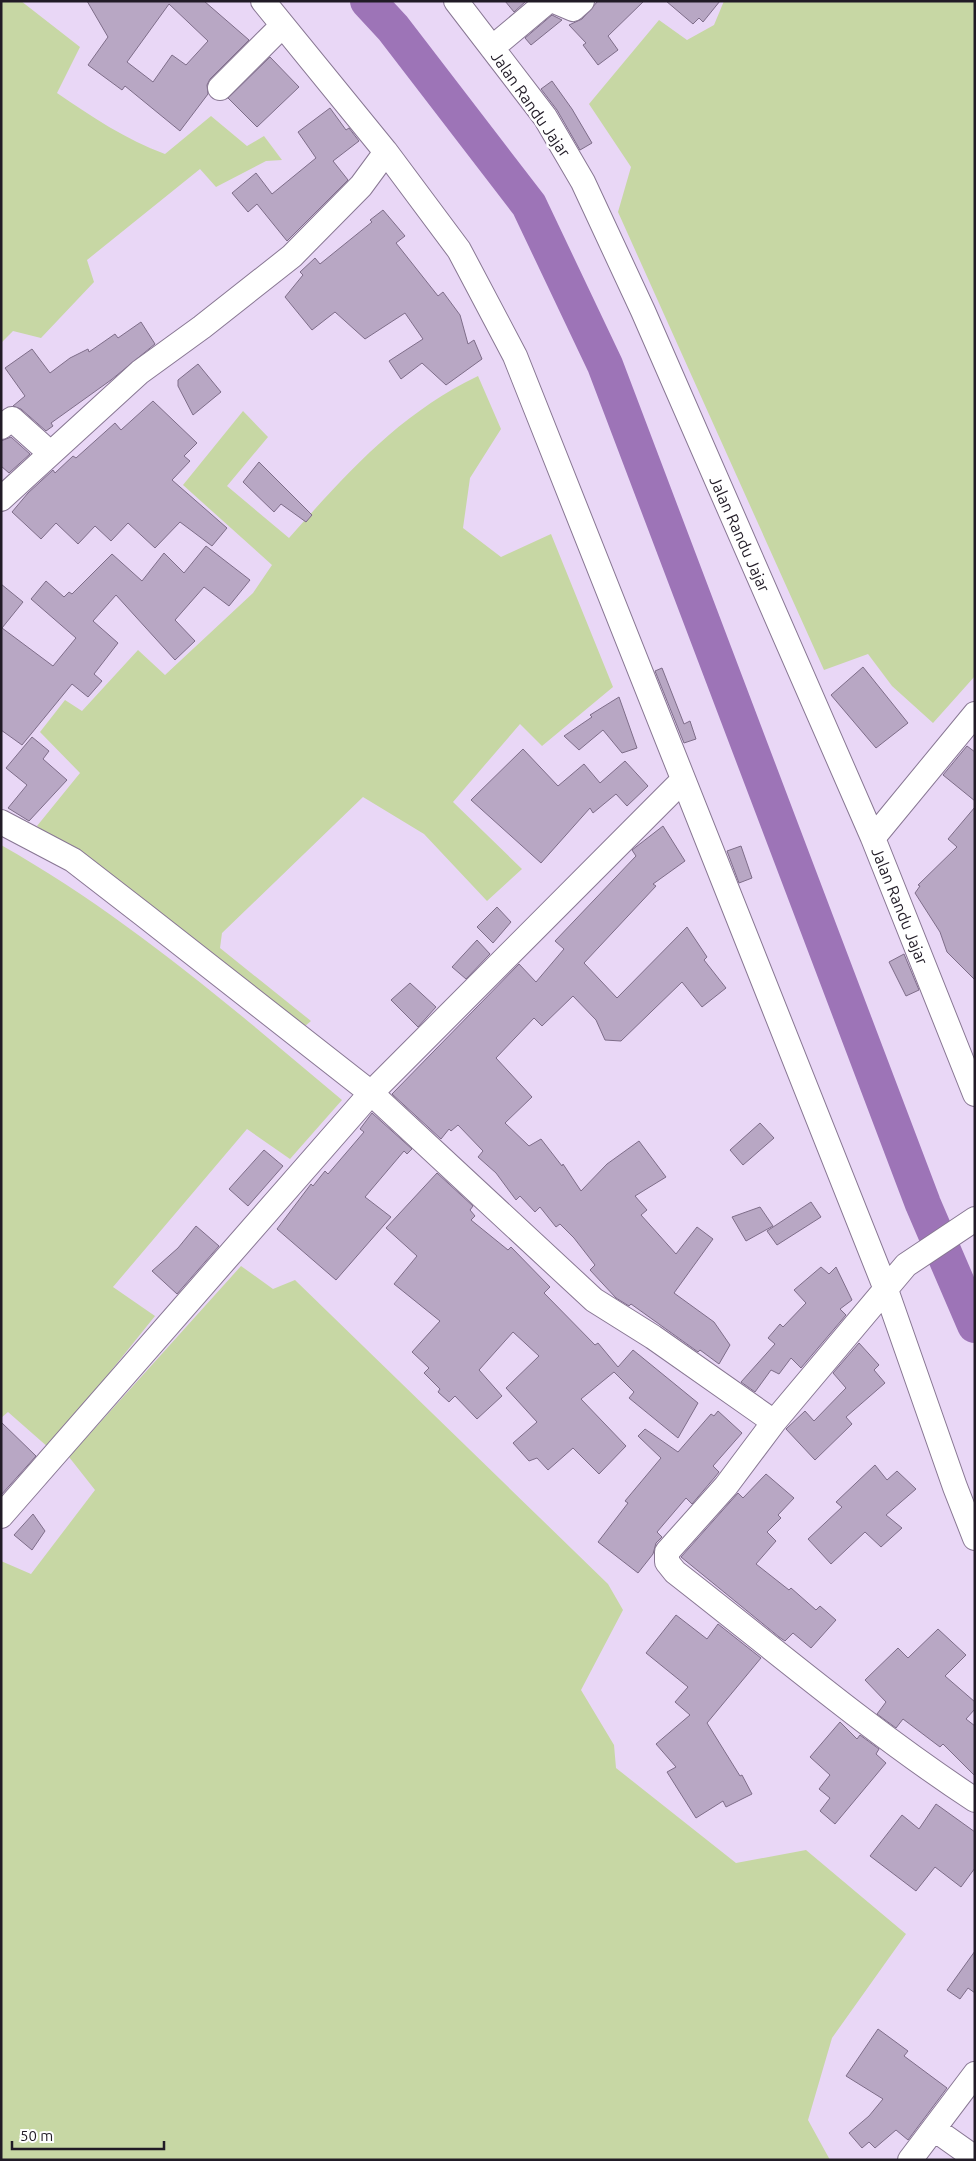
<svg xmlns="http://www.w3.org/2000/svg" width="976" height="2161" font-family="Ubuntu,sans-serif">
<rect width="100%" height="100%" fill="#e9d7f6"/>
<!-- green -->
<path fill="#c7d7a4" d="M1 1H21L80 47 57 93C91 116 126 140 165 154L211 116 247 146 264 136 282 160 266 161 216 187 200 169 87 260 94 282 41 338 13 331 1 343Z
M724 1H975V676L933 723 892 686 868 654 824 670 618 212 631 167 589 104 659 20 687 40 714 25Z
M478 376 501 429 470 478 463 528 501 557 551 534 613 687 542 746 520 724 453 802 522 869 487 901 424 834 363 797 222 933 220 948 311 1021 298 1032 89 864 37 826 80 773 40 732 65 700 82 711 138 650 165 675 253 593 272 565 183 485 243 411 268 437 227 486 289 538C347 473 399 414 478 376Z
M1 845C125 915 234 1009 342 1100L290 1159 247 1129 113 1287 155 1316 49 1448 8 1412 1 1418Z
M241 1266 273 1289 295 1280 608 1584 623 1610 581 1690 614 1745 616 1768 736 1863 806 1850 906 1934 832 2038 808 2120 830 2160H1V1561L31 1574 95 1490 69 1457Z"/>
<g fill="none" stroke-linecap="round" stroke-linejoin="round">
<!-- river -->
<path stroke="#9d74b7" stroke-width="36" d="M368 1 393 28 529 205 605 365 923 1204 975 1325"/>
</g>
<!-- building -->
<path fill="#b8a7c4" stroke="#7e6d89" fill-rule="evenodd" d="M87 1H204L249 40 210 79 207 85 208 94 180 131 125 86 122 90 88 65 108 37ZM169 4 208 41 186 65 172 55 153 82 127 62Z
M505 1H526L514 12Z
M598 1H644L608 36 618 50 598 65 583 45 586 43 569 25 582 19Z
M666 1H720L703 22 699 18 693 24Z
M552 15 562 20 531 45 525 38Z
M270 57 299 87 257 127 228 98Z
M552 81 572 109 592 143 580 150 557 110 541 89Z
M330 108 346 130 349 128 359 141 333 161 348 180 287 241 257 204 248 212 232 193 256 173 272 194 316 158 298 132Z
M383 210 405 236 396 243 438 296 443 292 460 315 468 344 474 340 482 359 446 385 422 363 401 379 389 361 423 339 405 313 365 339 335 312 312 330 285 297 303 275 300 272 315 258 320 264 372 222 370 220Z
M141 322 155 344 111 380 51 423 53 426 46 431 21 409 13 406 25 396 5 368 32 349 50 373 70 358 88 349 89 352 115 334 118 338Z
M198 364 221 392 193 415 178 386V380Z
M153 401 197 443 184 456 190 461 172 480 227 528 212 546 180 522 155 548 128 523 111 541 95 526 78 544 56 523 41 539 12 512 28 493 53 470 55 473 73 456 76 458 115 423 121 430Z
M11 437 30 454 9 473 1 466V441Z
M259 462 312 515 306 522 281 504 274 512 243 482Z
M206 546 250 580 229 606 204 587 175 620 195 641 175 660 116 595 93 621 118 643 94 674 102 681 88 697 72 684 22 745 1 730V584L23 602 2 628 53 666 76 638 31 599 46 581 64 597 69 592 72 594 112 554 142 581 164 553 184 573Z
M863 667 908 723 876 748 831 695Z
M662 668 684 724 690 721 696 739 684 743 655 671Z
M619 697 637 748 622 753 603 730 579 750 564 736 592 717 590 715Z
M32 737 49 751 43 759 67 780 29 821 8 808 27 785 6 768Z
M967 746 975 752V801L943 775Z
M523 749 558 786 584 764 600 783 625 761 648 786 627 806 616 794 593 813 590 808 541 863 471 800Z
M975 807V980L947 952 940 932 915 893 920 886 918 885 957 847 948 839Z
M663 826 685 861 653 884 656 886 584 963 617 998 687 927 707 957 704 960 726 988 702 1007 682 982 621 1041 605 1040 596 1020 573 996 542 1026 534 1018 496 1058 532 1097 505 1123 529 1146 541 1139 562 1166 563 1164 581 1191 607 1164 639 1141 666 1177 635 1196 647 1210 641 1215 676 1254 697 1227 713 1239 674 1293 714 1322 730 1345 719 1364 700 1350 698 1352 631 1304 629 1306 616 1298 590 1270 595 1265 574 1238 560 1224 556 1227 540 1207 535 1212 520 1196 516 1200 496 1173 478 1157 483 1151 458 1125 451 1131 449 1129 441 1139 392 1094 519 964 536 982 564 949 555 941 636 856 632 850Z
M741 846 752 878 739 883 727 851Z
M497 907 511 922 493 943 477 927Z
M477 940 490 954 466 979 452 967Z
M904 954 919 990 906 996 889 962Z
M410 983 436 1007 418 1027 391 1000Z
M372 1113 412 1149 407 1154 404 1151 365 1197 391 1217 336 1280 277 1229 311 1184 313 1186 325 1171 328 1174 364 1132 360 1129Z
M760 1123 774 1138 743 1165 730 1150Z
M264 1150 283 1166 248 1206 229 1189Z
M437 1173 473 1206 470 1210 475 1216 471 1220 508 1250 511 1247 550 1287 544 1293 595 1345 598 1343 618 1367 633 1350 698 1403 678 1438 629 1398 634 1392 614 1372 581 1399 626 1446 599 1474 573 1448 548 1470 537 1458 529 1461 513 1443 537 1422 506 1388 539 1356 513 1332 479 1370 502 1396 477 1419 455 1396 449 1402 438 1392 440 1389 424 1373 429 1368 412 1352 440 1321 394 1284 417 1256 386 1228Z
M811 1202 821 1217 777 1245 767 1231Z
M760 1207 773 1226 746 1241 732 1217Z
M196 1226 219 1246 177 1294 152 1271 178 1248Z
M821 1267 829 1274 836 1267 852 1300 840 1309 846 1315 801 1368 791 1358 779 1374 771 1370 755 1392 741 1382 775 1344 768 1338 780 1324 783 1327 806 1303 794 1290Z
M859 1343 879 1365 874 1370 885 1383 846 1417 852 1424 815 1460 786 1429 805 1411 814 1421 846 1388 833 1373Z
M718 1411 742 1433 713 1466 719 1472 715 1477 692 1504 686 1498 657 1532 662 1537 656 1543 653 1554 638 1573 598 1542 628 1503 625 1501 661 1458 638 1436 645 1429 678 1452 711 1414 714 1416Z
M1 1422 36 1456 1 1495Z
M875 1465 887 1480 897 1471 916 1489 886 1515 902 1528 881 1547 865 1532 831 1564 808 1539 842 1507 836 1502Z
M766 1474 794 1498 778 1515 781 1518 767 1532 776 1541 756 1564 789 1590 791 1588 816 1610 820 1606 836 1620 811 1648 793 1633 785 1641 779 1637 681 1557 738 1493 743 1498Z
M33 1514 45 1531 32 1550 14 1535Z
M676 1615 707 1639 718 1624 761 1658 707 1723 740 1776 742 1775 752 1794 726 1807 723 1801 696 1818 667 1772 676 1767 656 1744 690 1715 675 1702 688 1687 646 1653Z
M938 1629 966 1655 945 1676 975 1702V1709L966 1719 975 1726V1776L943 1744 940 1747 903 1719 896 1728 877 1714 886 1702 865 1680 898 1648 908 1658Z
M840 1722 857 1739 860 1735 879 1749 876 1754 886 1763 835 1824 820 1811 830 1798 819 1789 830 1775 810 1757Z
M936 1804 975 1832V1868L961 1887 935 1867 916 1891 870 1856 902 1815 919 1829Z
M975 1951V1993L968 1988 960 1999 947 1990Z
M878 2029 908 2051 904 2056 947 2088 908 2140 896 2130 875 2148 869 2142 862 2148 849 2133 869 2116 883 2099 846 2076Z"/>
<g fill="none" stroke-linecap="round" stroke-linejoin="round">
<defs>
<path id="minor" d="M263 1 386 152 459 250 515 356 885 1287 955 1487 975 1538
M456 1 545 117 583 182 643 311 873 838 975 1094
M554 1 573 9 582 1
M492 48 548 1
M220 88 282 26
M1 427 12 419 50 453
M1 499 140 372 202 327 292 256 361 186 386 152
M1 822 73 860 144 915 371 1093 594 1300 653 1337 774 1422 906 1265 975 1219
M873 838 975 714
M774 1422 726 1486 667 1552V1562L675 1572C774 1649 870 1731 975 1800
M1 1516 371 1093 682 781
M934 2129 975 2158
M910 2160 975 2074"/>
</defs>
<!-- minor casing -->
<use href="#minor" stroke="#887793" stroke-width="26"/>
<!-- minor -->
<use href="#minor" stroke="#fff" stroke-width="24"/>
</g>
<g text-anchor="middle" stroke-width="5" stroke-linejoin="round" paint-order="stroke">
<!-- street labels -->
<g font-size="16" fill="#211b26" stroke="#fff">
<text transform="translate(531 104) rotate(55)" y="6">Jalan Randu Jajar</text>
<text transform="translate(740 534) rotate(66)" y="6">Jalan Randu Jajar</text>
<text transform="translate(900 906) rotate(68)" y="6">Jalan Randu Jajar</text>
</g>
</g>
<!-- border -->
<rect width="976" height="2161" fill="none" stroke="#211b26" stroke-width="5"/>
<!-- scale -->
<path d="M12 2141v8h152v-8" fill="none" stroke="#211b26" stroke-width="2.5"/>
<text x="20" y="2141" font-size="15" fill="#211b26" stroke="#ffffff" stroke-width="4" paint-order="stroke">50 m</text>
</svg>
